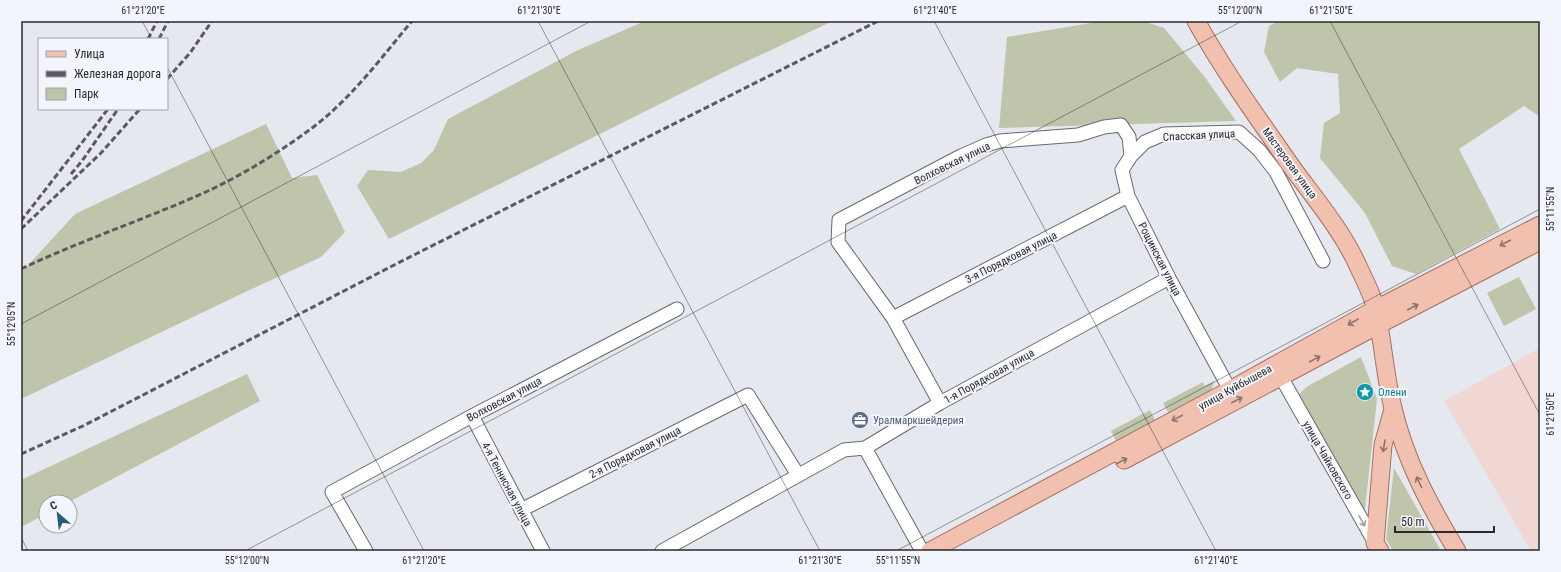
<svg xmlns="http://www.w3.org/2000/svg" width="1561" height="572" font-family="'Roboto Condensed',sans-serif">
<rect width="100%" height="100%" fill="#e5e8ee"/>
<!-- education -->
<path fill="#f1d7d4" d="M1540 348V551H1531L1444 401Z"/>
<!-- green -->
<path fill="#bec5aa" d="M645 21H833L728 70 389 239 357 186 368 170 401 172 421 163 434 150 448 119 576 51Z
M1103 21H1143L1164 28 1204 76 1236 121 999 128 1007 37Z
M1279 21H1540V117L1524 106 1459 149 1500 229 1416 274 1392 266 1365 213 1320 158 1324 123 1340 113 1338 74 1297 68 1280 82 1264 52 1269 26Z
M266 124 292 178 317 175 345 232 321 257 239 295 21 399V273L75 214Z
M1519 277 1536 309 1504 326 1487 293Z
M1361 357 1377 399 1364 518 1298 395 1308 386Z
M247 374 260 401 69 502H46V514L21 527V480Z
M1214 381 1211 392 1169 414 1163 403 1203 382 1204 386Z
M1150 410 1155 420 1116 441 1111 431Z
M1394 468 1441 551H1393L1386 539Z"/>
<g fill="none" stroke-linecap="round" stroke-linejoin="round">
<defs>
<path id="minor" d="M1131 156 1145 142 1164 134 1239 132 1259 150 1276 172 1323 261
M893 318 1128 196
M1281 377 1375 543
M940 403 893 318 838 242 839 220 961 156 986 145 1000 141 1078 135 1104 127 1121 125 1129 137 1131 156 1122 170 1128 196 1169 278 1230 390
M472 416 543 551
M865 448 922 551
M521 510 748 395 798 475
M366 551 332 492 472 416 677 309
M662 551 844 450 865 448 940 403 1169 278"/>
<path id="major" d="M1196 21C1225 73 1260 121 1294 170 1317 201 1343 232 1359 268 1365 281 1373 296 1376 310 1383 342 1385 376 1393 408 1405 460 1430 506 1457 551
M1124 460 1378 325 1540 241
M930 551 1230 390 1376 309 1540 225
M1380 551 1375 543 1383 445 1393 409"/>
</defs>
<!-- minor casing -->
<use href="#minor" stroke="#686a70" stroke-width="15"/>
<!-- major casing -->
<use href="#major" stroke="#a5705f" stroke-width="19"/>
<!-- minor -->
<use href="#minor" stroke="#fff" stroke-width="13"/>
<!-- major -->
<use href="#major" stroke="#f1c0af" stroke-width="17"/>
<!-- rail -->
<path stroke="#595b5f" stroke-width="3" stroke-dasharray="6 3" stroke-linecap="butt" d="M148 39 157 21
M159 39 168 21
M167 79 190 53 212 21
M71 174 82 161 118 109
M21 221 108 109
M21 229 101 153 140 109
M21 269C82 240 146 219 208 191 246 173 283 150 316 125 353 96 382 57 412 21
M21 454 85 425 396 264 878 21"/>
</g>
<!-- one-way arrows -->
<defs><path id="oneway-shaft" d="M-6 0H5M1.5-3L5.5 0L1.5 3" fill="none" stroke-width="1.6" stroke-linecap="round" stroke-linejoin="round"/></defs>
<g stroke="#8d756e">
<use href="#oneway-shaft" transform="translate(1505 243) rotate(153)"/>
<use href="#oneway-shaft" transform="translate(1413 307) rotate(-27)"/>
<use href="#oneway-shaft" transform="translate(1353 322) rotate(150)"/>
<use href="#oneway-shaft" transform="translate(1315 359) rotate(-28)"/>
<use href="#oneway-shaft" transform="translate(1237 400) rotate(-28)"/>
<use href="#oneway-shaft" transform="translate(1177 418) rotate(152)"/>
<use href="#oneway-shaft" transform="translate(1384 446) rotate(99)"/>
<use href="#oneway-shaft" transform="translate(1122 461) rotate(-28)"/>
<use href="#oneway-shaft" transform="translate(1419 482) rotate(-116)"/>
</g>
<use stroke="#9f9fa0" href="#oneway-shaft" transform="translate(1362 521) rotate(60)"/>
<!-- ticks -->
<path fill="none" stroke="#292a2d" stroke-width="1" stroke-opacity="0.45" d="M142 21 152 39M538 21 820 551M934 21 1216 551M1330 21 1540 415M167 67 424 551M21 324 591 21M21 537 28 551M245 551 1242 21M896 551 1540 209"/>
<!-- icons -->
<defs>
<symbol id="sight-disc" viewBox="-11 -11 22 22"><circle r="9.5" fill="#0f9aa8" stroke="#f2f5fb"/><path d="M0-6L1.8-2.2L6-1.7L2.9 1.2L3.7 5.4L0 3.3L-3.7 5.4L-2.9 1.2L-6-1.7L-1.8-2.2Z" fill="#fff"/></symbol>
<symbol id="office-disc" viewBox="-11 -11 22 22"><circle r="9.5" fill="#5c6f8a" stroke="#f2f5fb"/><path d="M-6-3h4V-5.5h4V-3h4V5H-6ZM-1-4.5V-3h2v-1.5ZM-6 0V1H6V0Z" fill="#fff"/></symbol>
</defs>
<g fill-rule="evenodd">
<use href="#sight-disc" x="1355" y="382" width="20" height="20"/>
<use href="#office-disc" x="850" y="410" width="20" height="20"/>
</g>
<g text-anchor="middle" stroke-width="4" stroke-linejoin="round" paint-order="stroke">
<!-- street labels -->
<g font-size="11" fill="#292a2d" stroke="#f2f5fb">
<text transform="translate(1199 135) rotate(-3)" y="4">Спасская улица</text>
<text transform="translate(952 163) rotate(-26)" y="4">Волховская улица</text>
<text transform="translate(1290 163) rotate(54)" y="4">Мастеровая улица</text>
<text transform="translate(1011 257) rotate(-27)" y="4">3-я Порядковая улица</text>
<text transform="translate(1160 259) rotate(63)" y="4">Рощинская улица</text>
<text transform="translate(989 376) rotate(-29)" y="4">1-я Порядковая улица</text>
<text transform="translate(1235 387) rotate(-29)" y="4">улица Куйбышева</text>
<text transform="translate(504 399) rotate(-28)" y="4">Волховская улица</text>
<text transform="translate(635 452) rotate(-27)" y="4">2-я Порядковая улица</text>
<text transform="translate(1328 460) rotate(60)" y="4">улица Чайковского</text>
<text transform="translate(507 484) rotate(62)" y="4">4-я Теннисная улица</text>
</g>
<!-- culture labels -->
<g font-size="11" fill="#0d838f" stroke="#f2f5fb" text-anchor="start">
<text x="1378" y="396">Олени</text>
</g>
<!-- service labels -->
<g font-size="11" fill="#4e5e75" stroke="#f2f5fb" text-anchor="start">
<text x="873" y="424">Уралмаркшейдерия</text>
</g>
</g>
<!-- border -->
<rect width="1561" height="572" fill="none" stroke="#f2f5fb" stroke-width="44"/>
<!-- legend -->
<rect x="38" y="38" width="130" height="72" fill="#f2f5fb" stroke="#a2a4a9"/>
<rect x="46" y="51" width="20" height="6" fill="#f1c0af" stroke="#a2a4a9"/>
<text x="74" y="58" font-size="12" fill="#292a2d">Улица</text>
<rect x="46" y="71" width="20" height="6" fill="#595b5f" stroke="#a2a4a9"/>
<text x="74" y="78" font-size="12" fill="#292a2d">Железная дорога</text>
<rect x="46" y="88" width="20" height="12" fill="#bec5aa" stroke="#a2a4a9"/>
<text x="74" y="98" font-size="12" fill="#292a2d">Парк</text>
<!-- north arrow -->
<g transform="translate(58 514) rotate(332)"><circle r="19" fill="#f2f5fb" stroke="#a2a4a9"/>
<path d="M0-3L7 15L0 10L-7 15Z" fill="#245d77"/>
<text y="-6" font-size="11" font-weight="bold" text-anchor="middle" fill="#292a2d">С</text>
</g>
<!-- scale -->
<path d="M1395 526v6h99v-6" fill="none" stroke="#292a2d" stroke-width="2"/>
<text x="1401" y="526" font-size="12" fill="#292a2d" stroke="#f2f5fb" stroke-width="3" paint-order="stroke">50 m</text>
<rect x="22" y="22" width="1517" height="528" fill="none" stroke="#292a2d" stroke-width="1.5"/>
<g font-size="10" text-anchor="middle" fill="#292a2d">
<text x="143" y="14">61°21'20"E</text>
<text x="539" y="14">61°21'30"E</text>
<text x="935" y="14">61°21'40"E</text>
<text x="1240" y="14">55°12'00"N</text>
<text x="1331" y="14">61°21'50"E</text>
<text transform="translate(1550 209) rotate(-90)" y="4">55°11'55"N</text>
<text transform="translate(11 324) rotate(-90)" y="4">55°12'05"N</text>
<text transform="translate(1550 414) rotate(-90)" y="4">61°21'50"E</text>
<text x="247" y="564">55°12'00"N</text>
<text x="424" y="564">61°21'20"E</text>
<text x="820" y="564">61°21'30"E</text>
<text x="898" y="564">55°11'55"N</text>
<text x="1216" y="564">61°21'40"E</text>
</g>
</svg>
